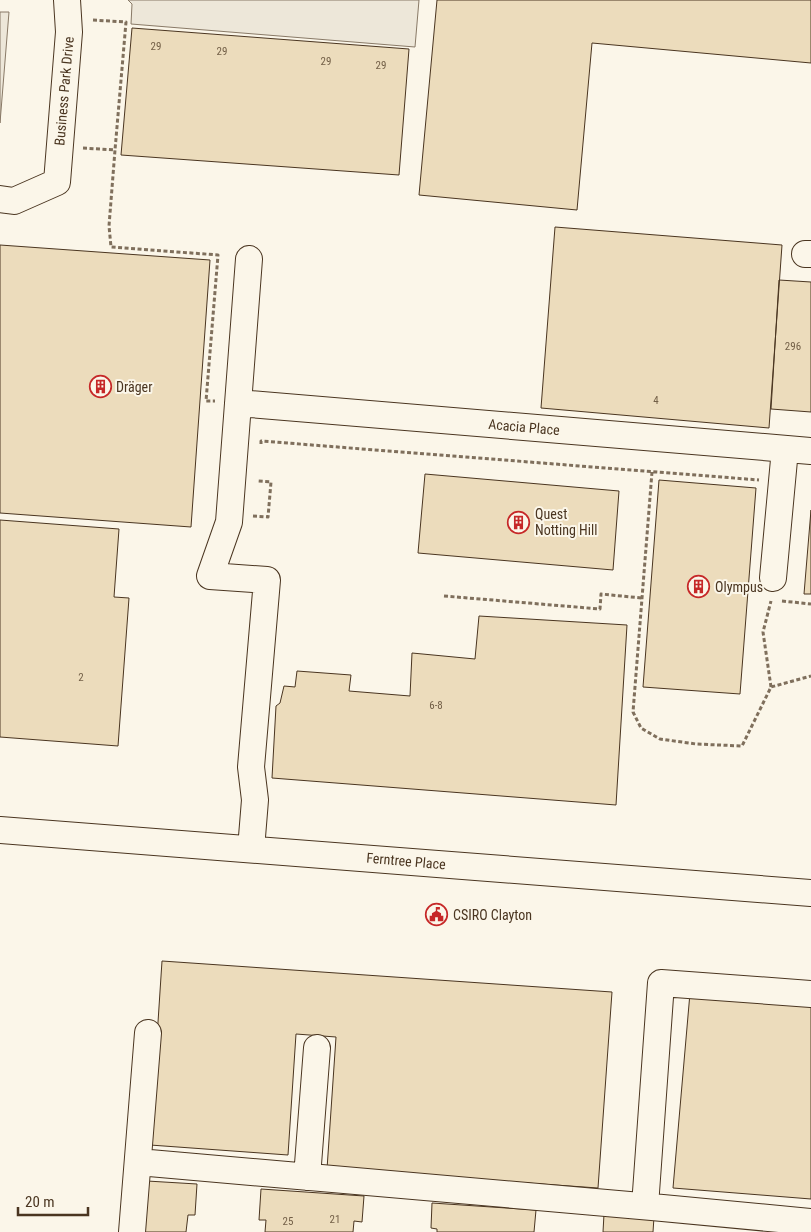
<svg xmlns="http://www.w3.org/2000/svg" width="811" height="1232" font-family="'Roboto Condensed',sans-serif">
<rect width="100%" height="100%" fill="#fbf6e9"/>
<!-- parking -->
<path fill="#ede7d9" stroke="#887966" d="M128 0H419L415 47 131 24 132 4Z
M0 12H9L0 123Z"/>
<!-- building -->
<path fill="#ecdcbc" stroke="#4a3520" d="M437 0H811V63L592 43 577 210 419 195Z
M132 28 409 49 399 175 121 155Z
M555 227 782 245 769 428 541 408Z
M0 245 210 260 191 527 0 513Z
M779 280 811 282V412L771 409Z
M425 474 619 491 613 570 418 553Z
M659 480 756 488 740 694 643 687Z
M811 510V594H804Z
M0 520 119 529 114 597 129 598 118 746 0 737Z
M479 616 627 625 616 805 272 778 276 706 280 703 284 686 295 687 297 671 351 675 349 691 410 696 412 653 475 659Z
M162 961 612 992 598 1188 327 1169 336 1037 296 1034 288 1155 150 1145Z
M690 993 811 1003V1199L673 1188Z
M147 1181 197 1184 195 1215H188L186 1232H143Z
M261 1189 364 1196 362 1222 354 1221 353 1232H265L266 1220H259Z
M432 1203 536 1210 534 1232H437V1229L431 1228Z
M604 1214 654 1217 653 1232H603Z"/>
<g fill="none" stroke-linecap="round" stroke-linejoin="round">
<defs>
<path id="minor" d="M0 199 14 201 57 182 69 32 67 0
M805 254H811
M249 259 229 522 210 576 267 580 251 767 255 800 251 849
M238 403 811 451
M773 578 785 449
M0 830 811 893
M138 1162 652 1207 811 1222
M307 1177 317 1048
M645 1206 661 983 811 994
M132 1232 148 1033"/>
</defs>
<!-- minor casing -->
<use href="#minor" stroke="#4a3520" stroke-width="28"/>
<!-- path -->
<path stroke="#7f6f5c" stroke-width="3" stroke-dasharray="4 2.5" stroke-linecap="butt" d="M93 20 126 22 115 150
M83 148 115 150 109 226 111 247 218 255 206 401H215
M261 444V441L759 480
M652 472 633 712 641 728 660 739 696 744 742 746 771 687 811 676
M253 516 268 517 271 482 258 481V480
M444 596 600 609 601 594 642 598
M782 601 811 604
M771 687 763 632 771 601"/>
<!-- minor -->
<use href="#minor" stroke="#fbf6e9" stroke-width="26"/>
</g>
<!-- icons -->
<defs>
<symbol id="building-ring" viewBox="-11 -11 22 22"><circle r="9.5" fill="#fbf6e9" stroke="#c62828" stroke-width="1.5"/><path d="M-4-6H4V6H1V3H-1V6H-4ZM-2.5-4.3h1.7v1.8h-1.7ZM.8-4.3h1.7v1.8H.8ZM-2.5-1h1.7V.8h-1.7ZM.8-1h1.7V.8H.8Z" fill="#c62828"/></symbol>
<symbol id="civic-ring" viewBox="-11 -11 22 22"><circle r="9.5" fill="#fbf6e9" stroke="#c62828" stroke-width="1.5"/><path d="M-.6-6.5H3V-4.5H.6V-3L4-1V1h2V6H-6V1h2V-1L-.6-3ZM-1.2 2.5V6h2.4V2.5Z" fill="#c62828"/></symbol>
</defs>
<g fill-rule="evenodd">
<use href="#building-ring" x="88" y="374" width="25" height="25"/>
<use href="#building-ring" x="506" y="510" width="25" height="25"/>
<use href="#building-ring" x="686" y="574" width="25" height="25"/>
<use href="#civic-ring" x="424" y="902" width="25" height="25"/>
</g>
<g text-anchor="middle" stroke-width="4" stroke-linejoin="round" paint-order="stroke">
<!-- number labels -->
<g font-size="11" fill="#725f47">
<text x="156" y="50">29</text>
<text x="222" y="55">29</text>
<text x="326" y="65">29</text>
<text x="381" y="69">29</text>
<text x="793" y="350">296</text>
<text x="656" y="404">4</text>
<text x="81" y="681">2</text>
<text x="436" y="709">6-8</text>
<text x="335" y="1223">21</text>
<text x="288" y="1225">25</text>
</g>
<!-- street labels -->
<g font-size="14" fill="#4a3520" stroke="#fbf6e9">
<text transform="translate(64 91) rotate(-85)" y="5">Business Park Drive</text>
<text transform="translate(524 427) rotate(5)" y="5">Acacia Place</text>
<text transform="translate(406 861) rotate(5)" y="5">Ferntree Place</text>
</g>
<!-- poi labels -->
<g font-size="14" fill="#4a3520" stroke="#fbf6e9" text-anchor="start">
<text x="116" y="392">Dräger</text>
<text x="535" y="519">Quest<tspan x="535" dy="16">Notting Hill</tspan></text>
<text x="715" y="592">Olympus</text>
<text x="453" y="920">CSIRO Clayton</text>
</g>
</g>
<!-- scale -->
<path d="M18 1207v8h70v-8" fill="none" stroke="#4a3520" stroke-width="2.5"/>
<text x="25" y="1207" font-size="15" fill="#4a3520" stroke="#fbf6e9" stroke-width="4" paint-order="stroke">20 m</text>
</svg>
